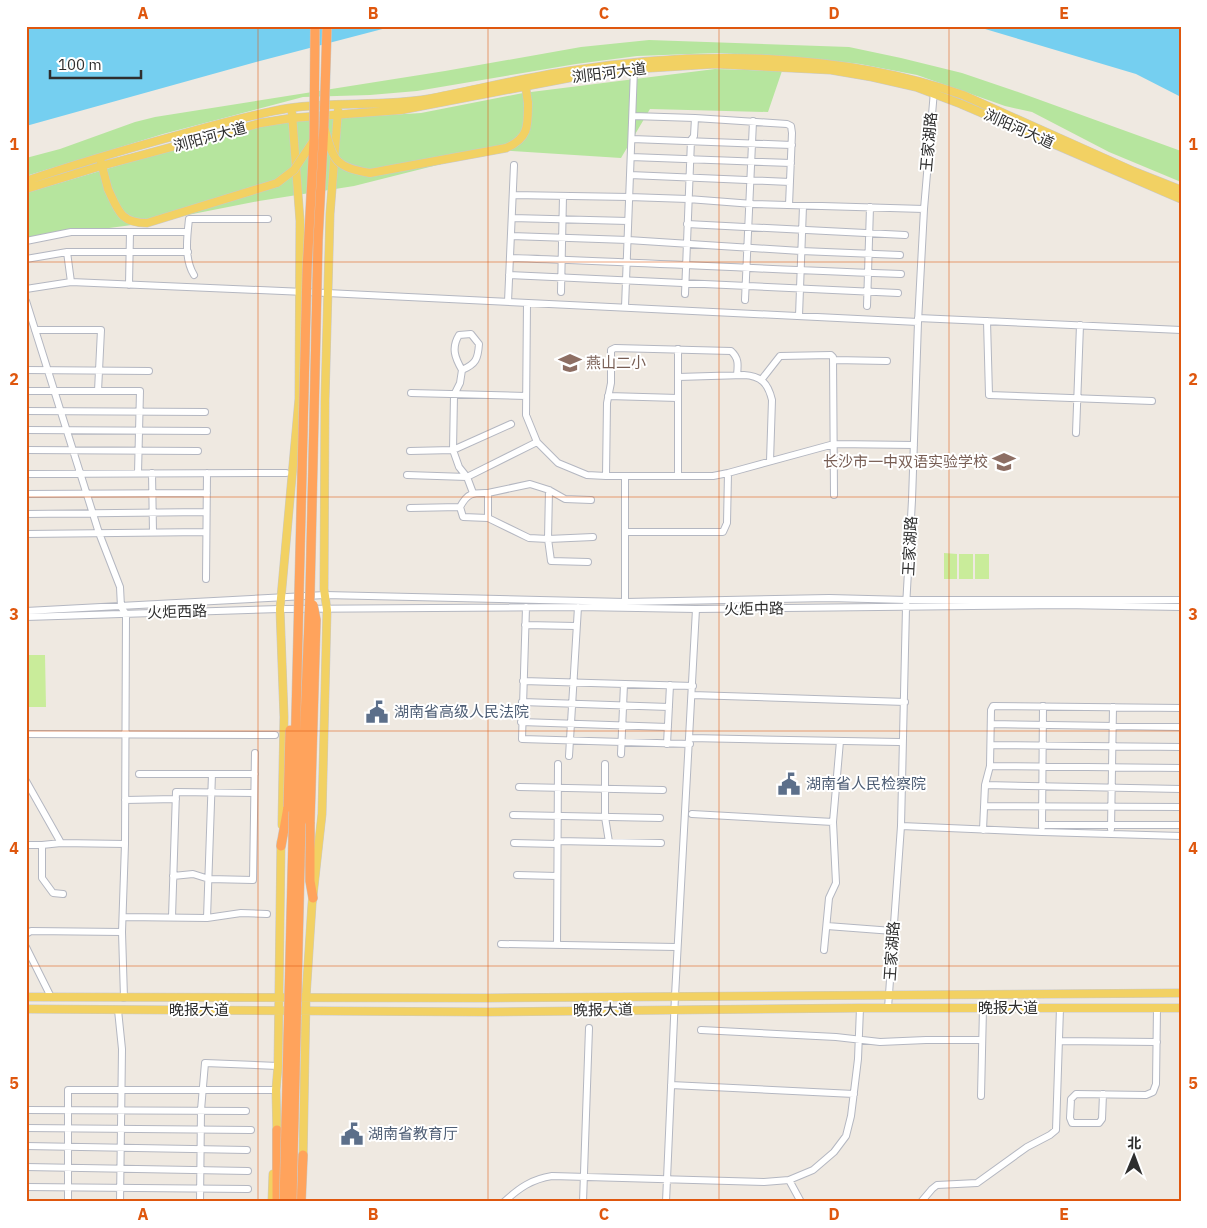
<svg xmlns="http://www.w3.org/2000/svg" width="1207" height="1228" font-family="'IBM Plex Sans','Noto Sans SC',sans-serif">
<rect width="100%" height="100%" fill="#efe9e1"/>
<!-- green -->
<path fill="#b6e59e" d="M649 40 849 47 901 58 962 73 1015 91 1181 151V182L1109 152 1032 112 1005 106 917 75 860 64 806 58 717 53 637 56 576 64 417 91 370 95 303 97 163 134 26 176V158L60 149 135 122 155 117 445 71 581 47Z
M715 69 782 71 768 112 650 109 621 158 497 150 354 186 259 201 147 223 41 237 26 244V193L261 123 421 113 523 93Z"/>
<!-- pitch -->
<path fill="#c9ec9a" d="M944 553 957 554V579H944Z
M959 554H973V579H959Z
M975 554H989V579H975Z
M26 655H45L46 707H26Z"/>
<!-- water -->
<path fill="#75cff0" d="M26 26H394L256 62 26 126Z
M975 26H1181V97L1136 74Z"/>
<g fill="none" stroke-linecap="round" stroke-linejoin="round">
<defs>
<path id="minor" d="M633 116 695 118 787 124 791 126 792 133 789 205
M632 139 792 145
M631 157 791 163
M630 175 790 182
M513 195 629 197 688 199 753 204 924 209
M512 218 628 221
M687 224 905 235
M511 236 628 240 801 251 900 255
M26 241 71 232H187
M67 252 71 282
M510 258C641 262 771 270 901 274
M26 259 67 252H188
M194 275C184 259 187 237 189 219H268
M509 275 898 293
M129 285 130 232
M26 289 71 282 327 293 918 322
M561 292 563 196
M685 294 691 140 694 136 695 118
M745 300 753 121
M26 301 99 533 120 587 121 607 126 614 125 844 122 932 124 998
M508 302 514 165
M527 303 526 415 537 442 558 463 587 475 606 476H713L728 473 834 444 914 445
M867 306 870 207
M625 307 634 69
M799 316 803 206
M918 318 1181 330
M987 321 989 395 1152 401
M35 330H101L98 391
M678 349V476
M834 360 887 361
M26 370 149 371
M462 370C455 358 451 348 459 335L471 334 479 344C478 359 476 364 462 370L460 383 454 395 453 450 459 467 467 477 473 493
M678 377 744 375C761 376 768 383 772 400L770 461
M762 379 780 356 831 355 833 357 834 495
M26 391H140L138 473
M411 393 526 396
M608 396 678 398
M26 411 205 412
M26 430 207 431
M1076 433 1080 325
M26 450 198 451
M410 451 453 450 511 424
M152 473 153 532
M26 474 286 473
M407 475 467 477 537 442
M606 476 607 403 611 383V350L615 348 731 351C739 358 738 365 737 375
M549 490 548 539 551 561 588 562
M488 493 530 484 549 490 565 499 591 500
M26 494 207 493
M460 507C468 492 473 493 488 493V518L529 538 548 539 593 537
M410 508 460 507 463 517 488 518
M26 514 206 512
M625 532H723L727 523 728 473
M26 534 206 532
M206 579 207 473
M625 604V477
M526 607 522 739 690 744
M26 611 325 595 625 602 829 598 907 600H1181
M26 617 280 609 578 607 696 609 1062 605 1181 607
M525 625 576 626
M523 681 693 686
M692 695 905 702
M522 702 669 707
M521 722 668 727
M991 724 1181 727
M26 734 275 735
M690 738 899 742
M667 744 670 685
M991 745 1181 747
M621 754 624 684
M569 756 578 607
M605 764V817L609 842
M990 766 1181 768
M139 774H255
M26 781 61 843 125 844
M985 785 1181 789
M519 787 663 790
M125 800 176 799
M984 806 1181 807
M692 814 833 822
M513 815 660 818
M1042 825H1181
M901 826 1042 832 1181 836
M1042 827 1043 706
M1111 829 1113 707
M983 830 985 785 990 766 991 710 993 706 1181 708
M557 841 661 843
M514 843 557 844
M26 845H42L61 843
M42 845V878L53 893 63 894
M517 875 557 876
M173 876 193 874 209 879 253 880 255 753
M123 917 207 918 241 913 267 914
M172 917 176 792 254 793
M207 918 212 774
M827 926 893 931
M26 934 31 931 122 932
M501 944 676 947
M557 945 558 764
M26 947 51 997
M824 950 829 898 836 883 833 822 840 741
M888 1008 901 826 906 607 912 500 918 322 924 209 934 91
M118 1010 122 1049 120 1202
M701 1030 836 1037 880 1042 926 1040H982
M1059 1041 1157 1042
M671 1085 854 1094
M1103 1094 1102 1119 1099 1123H1072L1070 1118 1071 1099 1076 1094 1146 1095 1153 1092 1156 1084 1157 1008
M981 1096 983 1008
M26 1110 246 1111
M26 1128 251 1130
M26 1146 247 1150
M26 1167 248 1171
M789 1180 801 1202
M26 1187 248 1189
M68 1202V1090H276
M200 1202 201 1110 205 1063 278 1066
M504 1202C519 1188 532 1179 552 1176L764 1182 789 1180 813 1170 834 1152 846 1136 851 1116 858 1059 860 1008
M583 1202 589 1028
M666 1202 675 996 696 609
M921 1202 932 1189 937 1185 977 1183 1027 1147 1050 1135 1056 1130 1060 1008"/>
<path id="major" d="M525 83 528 103
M101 162 108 189
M26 181C78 163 130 148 182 134 218 124 253 114 290 108 336 101 382 107 428 99 475 90 522 78 569 71 696 50 841 52 963 95L1133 171 1181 190
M26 189 101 166 261 123 292 118 401 110 574 77 634 69 715 64 831 70 872 77 916 87 961 104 1181 199
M282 825 284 717 280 609 299 399 300 221 292 113
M26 997 488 998 1181 993
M26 1009 488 1012 860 1008H1181
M277 1135 276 1090 278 1066 281 842
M303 1160 306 997 312 904 322 814 327 610 324 589 325 400 330 214 338 111
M272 1202 273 1174"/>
<path id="highway" d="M310 822V881L313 898
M281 846 288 807
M277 1202V1130
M301 1202 303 1155"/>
</defs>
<!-- minor casing -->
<use href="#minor" stroke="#b4b7c1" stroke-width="8"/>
<!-- major casing -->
<use href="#major" stroke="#c9c9c9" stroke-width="9"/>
<!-- highway casing -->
<use href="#highway" stroke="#c9c9c9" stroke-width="10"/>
<!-- minor -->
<use href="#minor" stroke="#fff" stroke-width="6"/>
<!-- major -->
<use href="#major" stroke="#f2d163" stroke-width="8"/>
<!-- highway -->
<use href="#highway" stroke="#ffa35c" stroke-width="9"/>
<defs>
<path id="major-bridge" d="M325 130C334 162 336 167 370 173L506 148C529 138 528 126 528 103
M108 189C118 210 120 223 147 223L277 183 294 170 314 140"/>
<path id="highway-bridge" d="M288 807 290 730
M310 822 316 620 313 605
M284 1202 307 270 314 140 315 26
M292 1202 301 823 310 594 318 240 324 125 327 26"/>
</defs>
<!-- major-bridge casing -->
<use href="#major-bridge" stroke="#c9c9c9" stroke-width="9" stroke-linecap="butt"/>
<!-- highway-bridge casing -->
<use href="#highway-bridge" stroke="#c9c9c9" stroke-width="10" stroke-linecap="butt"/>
<!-- major-bridge -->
<use href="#major-bridge" stroke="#f2d163" stroke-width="8"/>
<!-- highway-bridge -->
<use href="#highway-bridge" stroke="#ffa35c" stroke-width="9"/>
</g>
<!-- grid -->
<path fill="none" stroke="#df570e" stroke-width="1" stroke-opacity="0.55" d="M258 26V1202M488 26V1202M719 26V1202M949 26V1202M26 262H1181M26 497H1181M26 731H1181M26 966H1181"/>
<!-- icons -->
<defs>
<symbol id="school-bare" viewBox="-9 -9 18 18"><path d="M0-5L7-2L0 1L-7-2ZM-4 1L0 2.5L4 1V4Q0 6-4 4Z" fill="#8d6e63" stroke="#fff" stroke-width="2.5" paint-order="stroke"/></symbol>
<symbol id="civic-bare" viewBox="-9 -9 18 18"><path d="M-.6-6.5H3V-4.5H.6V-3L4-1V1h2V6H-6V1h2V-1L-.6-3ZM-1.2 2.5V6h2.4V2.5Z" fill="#5c6f8a" stroke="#fff" stroke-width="2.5" paint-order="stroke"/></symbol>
</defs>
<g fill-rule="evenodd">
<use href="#school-bare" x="554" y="347" width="32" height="32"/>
<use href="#school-bare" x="988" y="446" width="32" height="32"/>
<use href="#civic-bare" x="361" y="696" width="32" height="32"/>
<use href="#civic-bare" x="773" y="768" width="32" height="32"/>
<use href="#civic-bare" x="336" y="1118" width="32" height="32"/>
</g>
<g text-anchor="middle" stroke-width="4" stroke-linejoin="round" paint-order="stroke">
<!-- street labels -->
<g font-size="15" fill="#2e2e2e" stroke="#fff">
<text transform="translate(609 73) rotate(-7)" y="5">浏阳河大道</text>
<text transform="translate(1019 129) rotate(24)" y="5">浏阳河大道</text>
<text transform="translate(210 137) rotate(-15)" y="5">浏阳河大道</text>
<text transform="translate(929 142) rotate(-85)" y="5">王家湖路</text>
<text transform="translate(910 546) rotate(-87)" y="5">王家湖路</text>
<text transform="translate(754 609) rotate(-1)" y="5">火炬中路</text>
<text transform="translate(177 612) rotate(-2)" y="5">火炬西路</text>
<text transform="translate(892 951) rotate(-86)" y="5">王家湖路</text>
<text x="1008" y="1013">晚报大道</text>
<text x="199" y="1015">晚报大道</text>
<text transform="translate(603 1010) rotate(-1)" y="5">晚报大道</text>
</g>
<!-- education labels -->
<g font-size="15" fill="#785e54" stroke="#fff" text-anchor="start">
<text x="586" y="368">燕山二小</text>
<text x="988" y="467" text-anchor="end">长沙市一中双语实验学校</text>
</g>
<!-- service labels -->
<g font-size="15" fill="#4e5e75" stroke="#fff" text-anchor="start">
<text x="394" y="717">湖南省高级人民法院</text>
<text x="806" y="789">湖南省人民检察院</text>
<text x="368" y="1139">湖南省教育厅</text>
</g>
</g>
<!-- border -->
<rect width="1207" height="1228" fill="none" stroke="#ffffff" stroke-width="55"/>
<!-- north arrow -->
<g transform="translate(1134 1156) rotate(1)" stroke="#ffffff" stroke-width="4" paint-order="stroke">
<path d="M0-4L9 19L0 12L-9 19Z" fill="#2e2e2e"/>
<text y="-8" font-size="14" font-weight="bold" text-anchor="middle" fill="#2e2e2e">北</text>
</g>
<!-- scale -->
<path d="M50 70v8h91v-8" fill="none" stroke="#2e2e2e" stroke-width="2.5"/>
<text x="58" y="70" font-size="15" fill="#2e2e2e" stroke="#ffffff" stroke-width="4" paint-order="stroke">100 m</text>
<rect x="28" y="28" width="1152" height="1172" fill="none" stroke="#df570e" stroke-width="2"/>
<g font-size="16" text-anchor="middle" font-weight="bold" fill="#df570e">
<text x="143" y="19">A</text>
<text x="373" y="19">B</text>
<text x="604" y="19">C</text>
<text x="834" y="19">D</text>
<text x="1064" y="19">E</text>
<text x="14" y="150">1</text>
<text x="1193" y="150">1</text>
<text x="14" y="385">2</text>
<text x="1193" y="385">2</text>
<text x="14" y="620">3</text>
<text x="1193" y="620">3</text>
<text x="14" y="854">4</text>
<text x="1193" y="854">4</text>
<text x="14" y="1089">5</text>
<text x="1193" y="1089">5</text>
<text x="143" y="1220">A</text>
<text x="373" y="1220">B</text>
<text x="604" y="1220">C</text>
<text x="834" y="1220">D</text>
<text x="1064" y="1220">E</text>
</g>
</svg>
